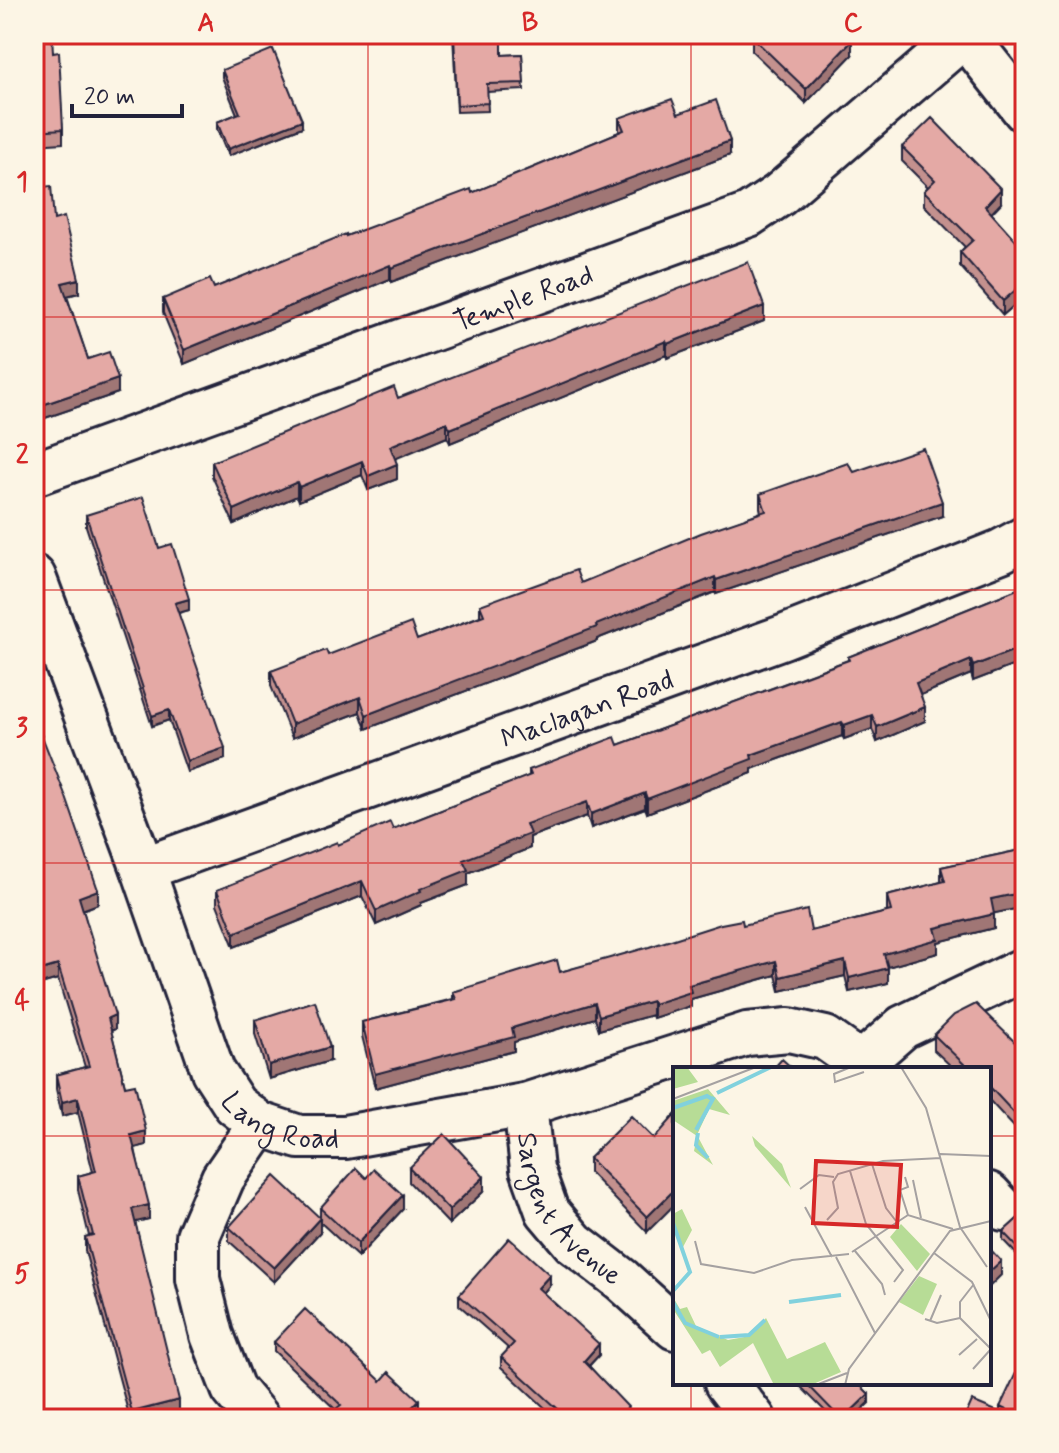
<svg xmlns="http://www.w3.org/2000/svg" width="1059" height="1453" font-family="Mynerve,sans-serif">
<rect width="100%" height="100%" fill="#fcf5e5"/>
<filter id="ink" filterUnits="userSpaceOnUse"><feTurbulence type="fractalNoise" baseFrequency=".0125" numOctaves="2"/><feDisplacementMap in="SourceGraphic" scale="16" xChannelSelector="R" yChannelSelector="G"/><feConvolveMatrix kernelMatrix="1 2 1 2 8 2 1 2 1" color-interpolation-filters="sRGB"/></filter>
<g filter="url(#ink)">
<g fill="none" stroke-linecap="round" stroke-linejoin="round">
<defs>
<g id="minor">
<path d="M964 34 1025 111"/>
<path id="s1" d="M34 474 749 215 779 195 965 35"/>
<path id="s2" d="M34 577 143 869 213 1071 235 1105 260 1124 299 1137H345L525 1105 747 1034 789 1030 825 1038 869 1069"/>
<path id="s3" d="M143 869 783 637 1001 551 1025 538"/>
<path d="M863 1062 903 1027 1025 969"/>
<path id="s4" d="M525 1105 532 1169 547 1211 574 1243 622 1280 675 1328"/>
<path d="M989 1194 1003 1209"/>
<path d="M726 1383 754 1419"/>
<path d="M258 1419 233 1389 212 1335 198 1279V1236L223 1178 260 1124"/>
</g>
</defs>
<!-- minor casing -->
<use href="#minor" stroke="#22223b" stroke-width="48"/>
<!-- minor -->
<use href="#minor" stroke="#fcf5e5" stroke-width="42"/>
</g>
<!-- wall -->
<path fill="#c4918e" stroke="#22223b" stroke-width="2" d="M34 34 53 53 63 129V143L34 145Z
M453 34 502 55 522 54 524 90 487 92 488 111 457 112Z
M752 37 852 55 806 103 752 51Z
M222 70 302 127 228 156 217 129V122L237 114 222 77Z
M678 114 730 155 391 282 390 279 184 364 163 313V299L214 288 346 236 472 193 619 132V118Z
M902 147 1001 203 991 213 1025 251V310L1018 302 1003 315 960 266V252L965 247 924 205V191L928 187 902 161Z
M34 188 54 220 79 293 67 296 88 359 118 393 45 418 34 385Z
M764 321 667 358 666 355 450 443 447 437 395 458 397 479 368 490 362 475 299 501 297 496 234 524 212 476V462L398 398Z
M854 472 942 516 716 594 715 592 597 639V641L366 729 360 712 292 738 271 686V671L328 655 417 640 480 616V605L581 583 761 512 760 508V494Z
M86 515 159 548 189 610 178 613 225 759 187 772 169 720 152 726 86 526Z
M1025 586V661L973 681 971 674 921 695 925 721 877 742 872 729 844 739 842 736 752 769V773L647 813 645 808 591 828 587 816 530 837V848L468 873V885L421 903V905L376 925 362 896 234 947 217 904V890L338 845 393 829 529 776V770L618 745 848 660V657Z
M34 716 98 904 83 910 115 1029 111 1031 125 1086 146 1145 135 1148 149 1219 135 1222 179 1414 160 1419H130L85 1251V1237L89 1236 78 1190V1176L93 1172 78 1112 62 1116 56 1089V1075L85 1067 58 979 34 986Z
M1025 849V907L994 913V928L938 942V953L887 967 888 983 849 992 845 976 780 991 776 975 691 999V1006L653 1018 652 1015 599 1030 595 1018 514 1042V1051L375 1088 362 1036V1022L453 999V992L560 972 743 925 811 931 887 912V896L941 882V867Z
M255 1020 330 1061 269 1079 255 1034Z
M934 1035 1023 1050 1025 1048V1139L989 1100V1069H954L934 1050Z
M654 1139 647 1232 589 1172V1158Z
M409 1168 484 1191 449 1224 409 1182Z
M320 1208 403 1209 358 1257 320 1222Z
M1025 1212V1263L1003 1240V1232Z
M229 1227 320 1232 274 1282 229 1241Z
M550 1285 543 1293 599 1355 589 1366 636 1419H557L501 1367V1357L509 1349 459 1305V1295Z
M274 1342 381 1381 419 1409 410 1419H339L337 1417V1411L274 1351Z
M797 1383H858L869 1403 852 1419H833Z
M1000 1407 1025 1419H964L1000 1413Z"/>
<!-- shaded-wall -->
<path fill="#a07674" stroke="#22223b" stroke-width="2" d="M852 41V55L806 103V89Z
M302 120V127L228 156V149Z
M730 141V155L391 282V268Z
M1001 189V203L985 220V206Z
M390 265V279L184 364V350Z
M79 279V293L62 297V283Z
M1018 288V302L1003 315V301Z
M764 306V321L667 358V344Z
M666 341V355L450 443V429Z
M118 379V393L45 418V404Z
M447 422V437L390 461V446Z
M362 461V475L299 501V487Z
M397 464V479L368 490V476Z
M297 482V496L234 524V510Z
M942 502V516L716 594V580Z
M715 577V592L597 639V641L366 729V715Z
M189 599V610L175 614V603Z
M1025 646V661L973 681V666Z
M971 660V674L916 697V683Z
M360 697V712L292 738V724Z
M925 707V721L877 742V727Z
M169 710V720L152 726V716Z
M872 715V729L844 739V725Z
M842 722V736L752 769V773L647 813V799L751 755Z
M225 748V759L187 772V761Z
M645 793V808L591 828V814Z
M587 802V816L530 837V848L468 873V885L421 903V905L376 925V911L420 889 463 860 526 824Z
M362 881V896L234 947V933Z
M98 890V904L79 911V897Z
M1025 892V907L991 914V899Z
M994 914V928L938 942V953L884 968V954L935 928Z
M776 961V975L691 999V1006L653 1018V1004L689 985Z
M845 961V976L780 991V977Z
M58 965V979L34 986V972Z
M888 968V983L849 992V978Z
M652 1001V1015L599 1030V1016Z
M595 1003V1018L514 1042V1051L375 1088V1074L512 1028Z
M115 1015V1029L108 1032V1018Z
M330 1047V1061L269 1079V1065Z
M78 1098V1112L62 1116V1102Z
M146 1131V1145L131 1149V1135Z
M484 1177V1191L449 1224V1210Z
M675 1189V1204L647 1232V1217Z
M403 1195V1209L358 1257V1243Z
M149 1205V1219L132 1223V1209Z
M320 1218V1232L274 1282V1268Z
M1001 1261V1275L989 1287V1272Z
M550 1275V1285L538 1299V1288Z
M599 1344V1355L584 1371V1361Z
M869 1394V1403L852 1419H843Z
M179 1400V1414L160 1419H132V1412Z
M419 1400V1409L410 1419H405V1415Z"/>
<!-- building -->
<path fill="#e4a9a5" stroke="#22223b" stroke-width="2" d="M34 34H52L53 53 59 52 63 129 34 131Z
M454 34H502V55L522 54 524 83 487 84 488 103 457 105Z
M755 34H845L852 41 806 89 752 37Z
M273 49 302 120 228 149 217 122 240 113 222 70Z
M672 99 678 114 716 100 730 141 391 268 390 265 184 350 163 299 210 279 214 288 346 234V236L471 189 472 193 624 130 619 118Z
M932 118 1001 189 985 206 1025 251V296L1018 288 1003 301 960 252 973 240 924 191 935 180 902 147Z
M51 186 54 220 64 217 79 279 62 283 88 359 109 352 118 379 45 404 34 371V188Z
M748 262 764 306 667 344 666 341 450 429 447 422 390 446 397 464 368 476 362 461 299 487 297 482 234 510 212 462 394 387 398 398Z
M923 448 942 502 716 580 715 577 596 625 597 627 366 715 360 697 292 724 271 671 326 650 328 655 411 623 417 640 484 615 480 605 576 570 581 583 701 533 766 511 760 494 848 463 854 472Z
M143 497 159 548 172 544 189 599 175 603 225 748 187 761 169 710 152 716 86 515Z
M1025 586V646L973 666 971 660 916 683 925 707 877 727 872 715 844 725 842 722 751 755 752 759 647 799 645 793 591 814 587 802 526 824 530 834 463 860 468 870 420 889 421 891 376 911 362 881 234 933 217 890 337 842 338 845 390 822 393 829 531 775 529 770 615 737 618 745 849 660 848 657Z
M34 716 66 797 98 890 79 897 115 1015 108 1018 125 1086 135 1084 146 1131 131 1135 149 1205 132 1209 179 1400 132 1412 85 1237 93 1235 78 1176 96 1171 78 1098 62 1102 56 1075 89 1066 58 965 34 972V884L37 883 34 875Z
M1025 849V892L991 899 994 914 935 928 938 939 884 954 888 968 849 978 845 961 780 977 776 961 689 985 691 992 653 1004 652 1001 599 1016 595 1003 512 1028 514 1037 375 1074 362 1022 456 999 453 992 557 960 560 972 649 947 721 924 742 920 743 925 807 910 811 931 891 911 887 896 945 881 941 867Z
M315 1001 330 1047 269 1065 255 1020Z
M976 1004 1023 1050 1025 1048V1125L989 1086V1069H969L934 1035 954 1015Z
M782 1059 793 1069H773Z
M675 1115V1189L647 1217 589 1158 631 1116 654 1139Z
M444 1134 484 1177 449 1210 409 1168Z
M356 1168 366 1178 374 1169 403 1195 358 1243 320 1208Z
M275 1176 320 1218 274 1268 229 1227Z
M1025 1212V1255L1003 1232Z
M509 1238 550 1275 538 1288 599 1344 584 1361 628 1407 626 1409 636 1419H569L501 1357 514 1343 459 1295Z
M989 1248 1001 1261 989 1272Z
M305 1309 381 1381 389 1372 419 1400 405 1415 409 1419H349L337 1408 341 1405 274 1342Z
M1023 1358 1025 1359V1419L1000 1407Z
M806 1383H858L869 1394 843 1419H841Z
M972 1401 1013 1418 964 1419Z"/>
</g>
<!-- grid -->
<path fill="none" stroke="#d62828" stroke-width="2" stroke-opacity="0.55" d="M368 34V1419M691 34V1069M34 317H1025M34 590H1025M34 863H1025M34 1136H675M989 1136H1025M691 1383V1419"/>
<g text-anchor="middle" stroke-width="6" stroke-linejoin="round" paint-order="stroke">
<!-- street labels -->
<g font-size="28" fill="#22223b" stroke="#fcf5e5">
<text dy="10" stroke="none"><textPath href="#s1" startOffset="520">Temple Road</textPath></text>
<text dy="10" stroke="none"><textPath href="#s3" startOffset="472">Maclagan Road</textPath></text>
<text dy="10" stroke="none"><textPath href="#s2" startOffset="616">Lang Road</textPath></text>
<text dy="10" stroke="none"><textPath href="#s4" startOffset="118">Sargent Avenue</textPath></text>
</g>
</g>
<!-- overview -->
<g transform="translate(673 1067)">
<rect width="318" height="318" fill="#fcf5e5"/>
<path d="M0 0H14L25 15 0 22ZM35 22 57 48 36 42 24 68 40 98 21 84 24 69 0 53V34ZM79 69 109 97 118 121 82 79ZM9 142 19 163 10 180 0 155V147ZM228 157 257 187 244 204 217 170ZM246 209 264 217 250 248 226 235ZM0 230 7 242 14 240 23 259 55 273 77 269 93 251 114 292 152 275 168 305 138 318H101L80 276 47 300 37 283 29 287 0 242Z" fill="#b7dc96"/>
<path fill="none" stroke="#81d1dd" stroke-width="4" d="M44 26 98 0M0 41 34 29 39 32M23 63 41 30M25 66 23 78 35 91M0 156 17 205 0 224M0 235 12 256 46 270M116 235 168 228M47 270 76 268 92 253"/>
<path fill="none" stroke="#a5a1a1" stroke-width="2" d="M178 0 161 7 162 15 191 5M228 0 253 41 287 160 314 200M0 32 83 0M267 87 318 89M199 97 213 141 223 154M177 104 193 157 230 203 221 215M232 110 235 120 227 123 235 148M240 113 248 151M127 122 146 108 161 110M132 140 159 190M154 153 165 141 160 115 165 107 210 94 268 91M22 174 28 197 81 206 119 193 176 187M182 184 209 217 212 228M179 185 235 148 280 162M261 186 299 215 318 254M163 190 202 266M301 217 287 235V251L318 282M252 252 264 256 287 251M257 254 268 228M286 288 304 272M300 302 318 282M143 318 174 306M172 318 176 302 277 164 318 154"/>
<path fill="#d62828" fill-opacity="0.15" stroke="#d62828" stroke-width="4" d="M143 94 228 98 224 160 140 156Z"/>
<rect width="318" height="318" fill="none" stroke="#22223b" stroke-width="4"/>
</g>
<!-- margin -->
<rect width="1059" height="1453" fill="none" stroke="#fcf5e5" stroke-width="88"/>
<!-- scale -->
<path d="M72 104v12h110v-12" fill="none" stroke="#22223b" stroke-width="4"/>
<text x="84" y="104" font-size="24" fill="#22223b" stroke="#fcf5e5" stroke-width="6" paint-order="stroke">20 m</text>
<rect x="44" y="44" width="971" height="1365" fill="none" stroke="#d62828" stroke-width="3"/>
<g font-size="26" text-anchor="middle" font-weight="bold" fill="#d62828">
<text x="206" y="31">A</text>
<text x="530" y="31">B</text>
<text x="853" y="31">C</text>
<text x="22" y="190">1</text>
<text x="22" y="463">2</text>
<text x="22" y="736">3</text>
<text x="22" y="1009">4</text>
<text x="22" y="1282">5</text>
</g>
</svg>
